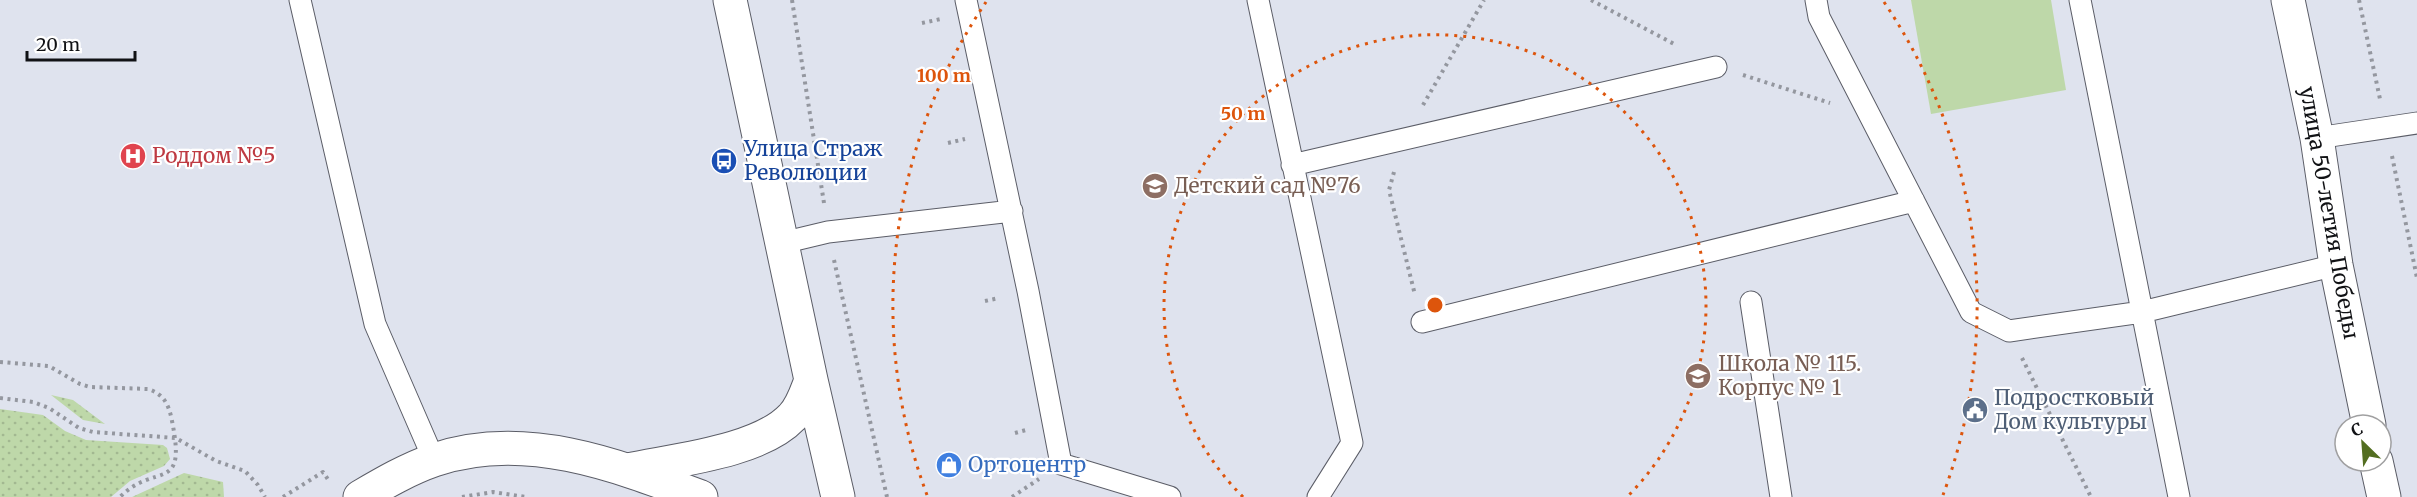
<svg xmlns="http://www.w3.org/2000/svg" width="2417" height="497" font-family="Merriweather,serif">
<defs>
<pattern id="grass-dots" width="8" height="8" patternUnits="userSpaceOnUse" patternTransform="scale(1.5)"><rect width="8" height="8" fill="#bed8a9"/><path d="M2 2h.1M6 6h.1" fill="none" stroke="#a2b891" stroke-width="1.8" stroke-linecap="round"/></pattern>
</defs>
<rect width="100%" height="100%" fill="#dfe3ee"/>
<!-- grass -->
<path fill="url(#grass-dots)" d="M51 395 73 400 105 424 83 420Z
M0 409 43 415 65 431 86 440 163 445 167 448 170 459 164 466 130 481 111 497H0Z
M184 473 223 482 224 497H132Z"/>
<!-- park -->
<path fill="#bed8a9" d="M1911 0H2051L2066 90 1931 114Z"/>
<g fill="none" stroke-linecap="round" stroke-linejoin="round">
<defs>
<path id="service" d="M300 0 375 324 434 460
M966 0 1028 291 1061 464 1170 497
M1258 0 1352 443 1318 497
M1816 0 1819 17 1971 312 2009 331 2142 312 2336 265
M2080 0 2179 497
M2317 138 2417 123
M1292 165 1716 67
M782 243 828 232 1012 211
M1751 302 1781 497
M1422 322 1914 201"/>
<path id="tertiary" d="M730 0 811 380 838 497
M2288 0 2317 138 2336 265 2369 425
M2376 461 2384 497
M628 470C675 460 759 452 792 417 802 407 806 393 811 380"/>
<path id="secondary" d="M360 497C384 483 408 469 434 460 524 429 617 465 701 497"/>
</defs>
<!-- service casing -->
<use href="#service" stroke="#5b5d67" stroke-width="23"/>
<!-- tertiary casing -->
<use href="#tertiary" stroke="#5b5d67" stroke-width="35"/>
<!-- secondary casing -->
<use href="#secondary" stroke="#5b5d67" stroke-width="35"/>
<!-- path -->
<path stroke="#94979f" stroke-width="4" stroke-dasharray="3 4.5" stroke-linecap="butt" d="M792 0 824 203
M1591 0 1676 45
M2359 0 2380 99
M922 23 941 19
M1743 75 1830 103
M1423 105 1484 0
M948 143 965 139
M2392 156 2417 278
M1394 172 1389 190 1415 295
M834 260 887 497
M985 301 999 298
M2022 358 2091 497
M0 362 49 366 80 384 90 387 148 389C164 394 169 405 172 421 187 495 156 461 120 497
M0 398 33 402 49 408 79 428 93 432 176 438 216 461 245 471 258 485 265 497
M1015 433 1026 430
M283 497 323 472 329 481
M462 497 493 492 526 497
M1012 497 1039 479"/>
<!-- service -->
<use href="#service" stroke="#fff" stroke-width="21"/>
<!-- tertiary -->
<use href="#tertiary" stroke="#fff" stroke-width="33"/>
<!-- secondary -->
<use href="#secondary" stroke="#fff" stroke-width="33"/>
</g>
<!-- distance rings -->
<g fill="none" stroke="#dd550c" stroke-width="3" stroke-dasharray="3 6">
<path d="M1243 497A271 271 0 1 1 1627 497"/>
<path d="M927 495A542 542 0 0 1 986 2M1884 2A542 542 0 0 1 1943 495"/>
</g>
<!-- icons -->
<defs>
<symbol id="hospital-disc" viewBox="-11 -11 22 22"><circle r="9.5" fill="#e0444e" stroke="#fff"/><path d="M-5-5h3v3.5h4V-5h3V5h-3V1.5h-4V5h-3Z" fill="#fff"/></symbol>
<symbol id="bus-disc" viewBox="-11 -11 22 22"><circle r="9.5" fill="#1a4fb4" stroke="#fff"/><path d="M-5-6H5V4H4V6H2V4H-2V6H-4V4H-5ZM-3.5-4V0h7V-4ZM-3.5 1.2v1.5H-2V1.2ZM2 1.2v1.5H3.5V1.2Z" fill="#fff"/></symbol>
<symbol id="school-disc" viewBox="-11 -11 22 22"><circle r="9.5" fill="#8d6e63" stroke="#fff"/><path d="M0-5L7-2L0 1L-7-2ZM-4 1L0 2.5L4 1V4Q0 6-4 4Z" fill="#fff"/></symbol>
<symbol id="civic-disc" viewBox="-11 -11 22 22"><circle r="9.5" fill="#5c6f8a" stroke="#fff"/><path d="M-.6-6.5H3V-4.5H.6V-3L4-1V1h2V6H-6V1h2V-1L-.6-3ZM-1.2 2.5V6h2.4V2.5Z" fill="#fff"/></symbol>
<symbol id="shop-disc" viewBox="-11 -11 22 22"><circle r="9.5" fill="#3f7fe0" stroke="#fff"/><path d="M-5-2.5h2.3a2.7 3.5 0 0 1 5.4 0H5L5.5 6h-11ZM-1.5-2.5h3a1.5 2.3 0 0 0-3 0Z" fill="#fff"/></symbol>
</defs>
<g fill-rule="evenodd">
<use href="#hospital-disc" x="118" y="141" width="30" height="30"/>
<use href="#bus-disc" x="709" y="146" width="30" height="30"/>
<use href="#school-disc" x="1140" y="171" width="30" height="30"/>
<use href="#school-disc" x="1683" y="361" width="30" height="30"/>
<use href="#civic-disc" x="1960" y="395" width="30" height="30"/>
<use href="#shop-disc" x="934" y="450" width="30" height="30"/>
</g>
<g text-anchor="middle" stroke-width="4.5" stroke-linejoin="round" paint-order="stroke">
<!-- transit labels -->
<g font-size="21" fill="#164399" stroke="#fff" text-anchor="start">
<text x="744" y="156">Улица Страж<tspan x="744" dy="24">Революции</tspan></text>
</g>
<!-- health labels -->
<g font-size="21" fill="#be3a42" stroke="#fff" text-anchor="start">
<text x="152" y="163">Роддом №5</text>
</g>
<!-- education labels -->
<g font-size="21" fill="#785e54" stroke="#fff" text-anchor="start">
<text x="1174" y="193">Детский сад №76</text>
<text x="1718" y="371">Школа № 115.<tspan x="1718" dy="24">Корпус № 1</tspan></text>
</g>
<!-- street labels -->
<g font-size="21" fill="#111215" stroke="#fff">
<text transform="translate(2329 213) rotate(80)" y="7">улица 50-летия Победы</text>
</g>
<!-- service labels -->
<g font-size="21" fill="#4e5e75" stroke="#fff" text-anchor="start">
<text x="1994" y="405">Подростковый<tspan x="1994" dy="24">Дом культуры</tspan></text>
</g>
<!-- shop labels -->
<g font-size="21" fill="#366cbe" stroke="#fff" text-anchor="start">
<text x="968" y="472">Ортоцентр</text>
</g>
</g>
<circle cx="1435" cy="305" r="9" fill="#dd550c" stroke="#fff" stroke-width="3"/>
<g font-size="18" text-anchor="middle" font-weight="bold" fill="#dd550c" stroke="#fff" stroke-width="4.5" stroke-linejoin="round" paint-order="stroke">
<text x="944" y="82">100 m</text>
<text x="1243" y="120">50 m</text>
</g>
<!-- north arrow -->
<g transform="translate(2363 443) rotate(335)"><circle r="28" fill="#ffffff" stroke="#a0a0a1" stroke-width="1.5"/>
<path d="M0-4.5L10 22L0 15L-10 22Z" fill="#536e21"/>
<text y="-9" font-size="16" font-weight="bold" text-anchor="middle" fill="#111215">С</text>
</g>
<!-- scale -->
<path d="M27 51v9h108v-9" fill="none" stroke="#111215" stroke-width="3"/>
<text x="36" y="51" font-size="18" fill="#111215" stroke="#ffffff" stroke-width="4.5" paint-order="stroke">20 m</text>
</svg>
